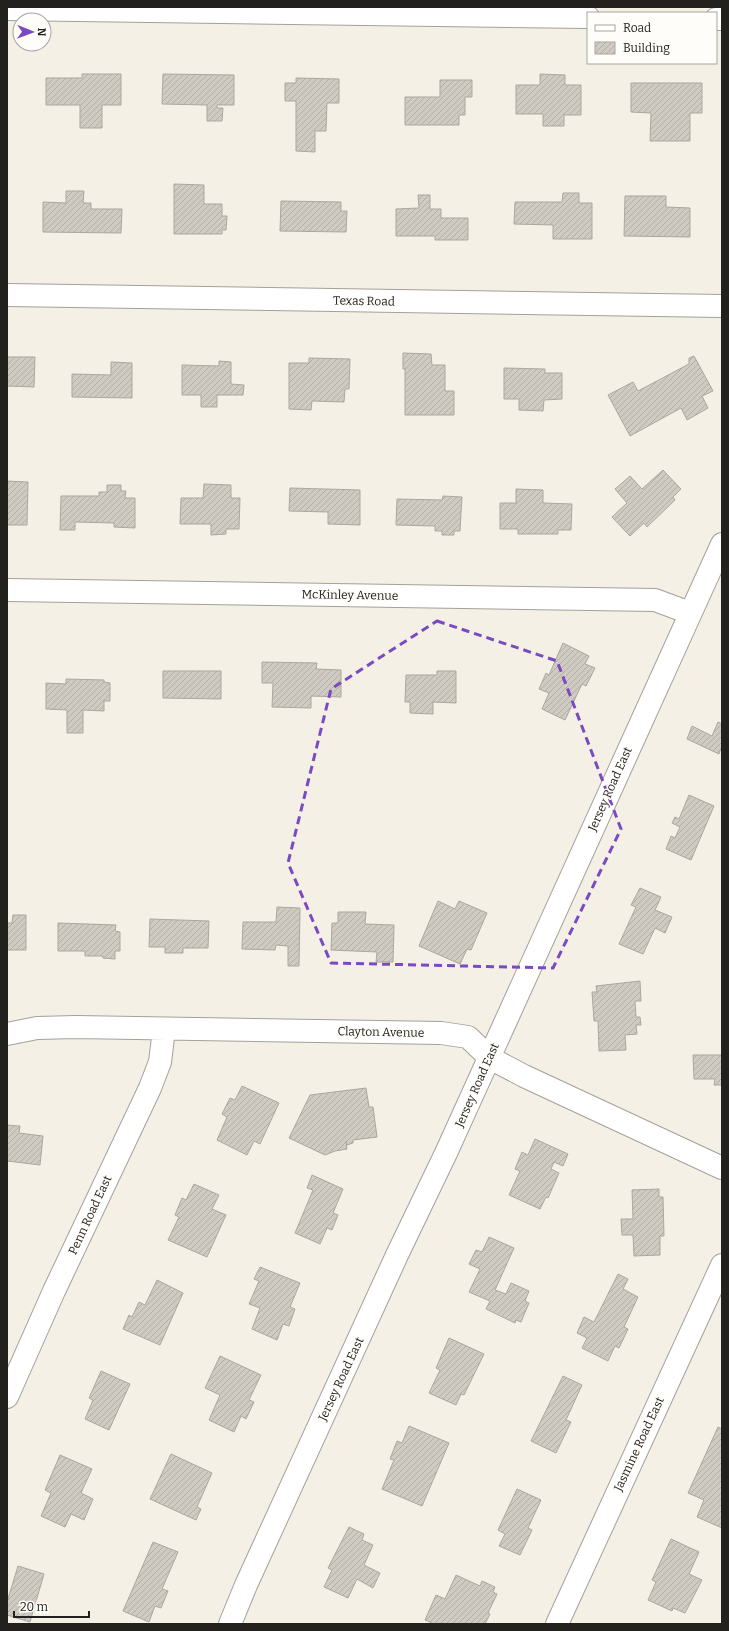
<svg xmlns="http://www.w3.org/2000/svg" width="729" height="1631" font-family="Bitter,serif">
<defs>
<pattern id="building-hatch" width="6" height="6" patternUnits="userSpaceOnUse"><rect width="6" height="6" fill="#d0cbc2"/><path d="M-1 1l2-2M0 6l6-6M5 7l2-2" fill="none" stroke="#b2aea6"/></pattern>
</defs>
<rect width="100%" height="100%" fill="#f4f0e6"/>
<!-- building -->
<path fill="url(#building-hatch)" stroke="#aba79e" d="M82 74H121V105H102V128H80V105H46V78H82Z
M163 74 234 75V105H217V108H223L222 121H207V105L162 104Z
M540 74 565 75V85H581V115H564V126H543V114H516V85H540Z
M296 78 339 79V103H327L326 131H315V152L296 151V101H285V83H296Z
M440 80H472V97H465V115H459V125H405V97H440Z
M631 83H702V113H690V141H650L651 113 631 112Z
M174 184 204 185V204H222V216H227L226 230H222V234H174Z
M66 191H84L83 203H91V209H122L121 233 43 232V202L66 203Z
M563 193H579V203H592V239H553V225L514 224 515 202H562Z
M418 195H430V209H441V218H468V240H435V236H396V209L419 208Z
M625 196H666V207L690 208V237L624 236Z
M281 201 341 202V211H347L346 232 280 231Z
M403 353 431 354 432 365H445V391H454V415H405V369H403Z
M694 356 713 391 702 396 708 408 687 420 681 408 630 436 608 395 633 382 638 391 689 364V358Z
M7 357H35L34 387 7 386Z
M309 358 350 359 349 389H345L344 402 312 401 311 410 289 409V363H309Z
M219 361 231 362V384L244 385 243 395H217V407H201V395H182V365L219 366Z
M111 362 132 363V398L72 397V374L111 375Z
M504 368 545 369V373H562V399L544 400 543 411 519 410V399H504Z
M663 470 681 489 673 497 675 500 647 527 644 523 630 536 612 517 627 503 615 489 630 476 642 489Z
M7 481 28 482 27 525H7Z
M204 484 231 485V498H240L239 529H226V534L211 535V524H180L181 498H203Z
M107 485H121V491H126L125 498H135V528L114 527V523L75 522V530H60L61 496H99V492H107Z
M290 488 360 490V525L328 524V512L289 511Z
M516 489 543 490V503L572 504 571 530H558V534H518V529H500V503H516Z
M443 496 462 497 460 531H454V535H442V531H435V526L396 525 397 499 442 500Z
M563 643 589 656 585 664 595 668 586 686 582 684 565 720 542 709 549 693 539 689 546 673 549 675Z
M262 662 317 663 316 669 341 670V697L311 696V708L272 707 273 683H262Z
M163 671H221V699L163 698Z
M437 671H456V703L433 702V714L410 713V702H405L406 675H437Z
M66 679 104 680V682L110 683V701H104V711L83 710V733H67V710L46 709V683L66 684Z
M718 722 722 724V749L721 748 719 754 687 739 692 726 712 736Z
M689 795 714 806 691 860 666 849 671 836 675 838 680 827 672 823 675 817 679 819Z
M640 888 661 897 655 910 672 917 665 933 655 928 643 954 619 944 636 907 631 905Z
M438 901 455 909 459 901 487 913 471 950 467 949 460 964 419 946Z
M277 907 300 908 299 966H288V946L276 945 275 950 242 949 243 922H276Z
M338 912H366L365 924 394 925 393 962H376L377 952 331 950 332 923H338Z
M13 915H26V950H7V923H12Z
M150 919 209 921 208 948H183V953H165V947H149Z
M58 923 116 925 115 931 120 932V951H115V959L103 958V956H85V951H58Z
M640 981 641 1001H635L636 1017H640L641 1025H636L637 1034 625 1035 626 1050 599 1051 598 1021H594L592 992H597L596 986Z
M693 1055H722V1085H714L715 1079H694Z
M242 1086 279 1103 260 1144 254 1141 247 1155 217 1140 227 1117 222 1114 230 1098 235 1100Z
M366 1088 369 1107H373L377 1137 353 1140V1143L347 1145 346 1141 347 1149 335 1151 325 1155 289 1138 310 1095Z
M7 1125 20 1126 19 1133 43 1136 40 1165 7 1161Z
M535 1139 568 1154 563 1166 554 1162 551 1169 559 1173 548 1198 546 1197 540 1209 509 1195 520 1171 515 1169 522 1152 528 1155Z
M312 1175 343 1189 333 1213 338 1215 332 1230 327 1228 320 1244 295 1233 313 1190 307 1188Z
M194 1184 219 1195 212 1209 226 1215 207 1257 168 1240 179 1217 175 1215 182 1198 186 1200Z
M659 1189V1197H663L664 1236H660V1255L634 1256 633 1235H622L621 1219H633L632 1190Z
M489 1237 514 1248 495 1290 506 1294 511 1283 529 1291 525 1301 529 1303 521 1322 516 1320 515 1323 486 1309 490 1301 469 1292 480 1269 469 1264 476 1250 482 1252Z
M260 1267 300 1283 290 1307 295 1309 289 1326 283 1324 277 1340 252 1329 260 1308 249 1304 259 1281 254 1279Z
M618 1274 628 1279 623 1289 638 1297 624 1327 628 1329 619 1348 615 1346 608 1361 582 1348 587 1338 577 1333 584 1317 594 1322Z
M157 1280 183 1293 160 1345 123 1329 129 1315 132 1317 139 1302 145 1305Z
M449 1338 484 1354 464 1395 461 1394 456 1405 429 1393 440 1370 436 1368Z
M220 1356 261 1375 249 1400 254 1402 246 1419 241 1416 234 1432 209 1420 220 1395 205 1388Z
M101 1371 130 1384 109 1430 85 1419 93 1400 89 1398Z
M563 1376 582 1385 566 1420 571 1422 556 1453 531 1441Z
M409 1426 449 1443 422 1506 382 1489 394 1460 390 1459 397 1441 402 1443Z
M718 1427 722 1429V1528L697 1517 704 1500 688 1493Z
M171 1454 212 1473 197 1507 201 1509 196 1520 150 1499Z
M60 1455 92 1469 81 1493 93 1499 84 1520 71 1514 65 1527 41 1516 51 1493 45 1490Z
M517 1489 541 1500 528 1528 532 1530 520 1555 499 1546 505 1534 498 1530Z
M349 1527 364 1534 362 1540 373 1545 364 1565 380 1573 373 1588 357 1579 348 1598 324 1587 332 1570 328 1568Z
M671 1539 699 1552 689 1574 702 1580 685 1613 673 1608 672 1611 648 1600 656 1582 652 1580Z
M153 1542 178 1552 162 1589 168 1591 161 1608 155 1606 149 1622 123 1611Z
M18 1566 44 1574 30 1622 7 1615V1602Z
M456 1575 480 1586 482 1581 495 1587 493 1592 497 1594 488 1613 490 1614 485 1624H434L425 1620 436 1595 445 1599Z"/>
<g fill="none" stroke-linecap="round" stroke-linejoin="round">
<defs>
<path id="street" d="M7 9 588 17
M716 19H722
M7 295 722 306
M7 590 655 600 690 613
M7 1034 37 1028 76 1027 441 1033 468 1037 490 1058 524 1076 722 1168
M7 1397 54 1291 150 1088 160 1062 164 1029
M230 1624 246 1585 397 1255 446 1153 722 544
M557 1624 722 1265"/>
</defs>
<!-- street casing -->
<use href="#street" stroke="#a5a098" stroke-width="24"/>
<!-- street -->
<use href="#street" stroke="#fff" stroke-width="22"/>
</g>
<!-- marked area -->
<path fill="none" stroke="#7a4ac2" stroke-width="3" stroke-dasharray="8 5" stroke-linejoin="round" d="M437 621 557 661 621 829 553 968 331 963 288 863 331 689Z"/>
<g text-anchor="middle" stroke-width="3" stroke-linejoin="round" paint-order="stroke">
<!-- street labels -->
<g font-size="12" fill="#23211e" stroke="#fffdf9">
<text transform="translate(364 301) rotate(1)" y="4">Texas Road</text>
<text transform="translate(350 595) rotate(1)" y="4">McKinley Avenue</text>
<text transform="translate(610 789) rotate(-66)" y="4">Jersey Road East</text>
<text transform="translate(381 1032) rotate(1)" y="4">Clayton Avenue</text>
<text transform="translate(477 1085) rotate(-66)" y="4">Jersey Road East</text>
<text transform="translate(90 1215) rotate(-65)" y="4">Penn Road East</text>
<text transform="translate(341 1379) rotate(-65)" y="4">Jersey Road East</text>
<text transform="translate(639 1444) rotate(-65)" y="4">Jasmine Road East</text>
</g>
</g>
<!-- border -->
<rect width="729" height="1631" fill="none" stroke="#23211e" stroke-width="16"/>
<!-- legend -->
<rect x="587" y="12" width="130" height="52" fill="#fffdf9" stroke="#a7a5a1"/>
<rect x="595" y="25" width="20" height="6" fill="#ffffff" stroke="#a7a5a1"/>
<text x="623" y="32" font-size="12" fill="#23211e">Road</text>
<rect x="595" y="42" width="20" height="12" fill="url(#building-hatch)" stroke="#a7a5a1"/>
<text x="623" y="52" font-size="12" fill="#23211e">Building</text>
<!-- north arrow -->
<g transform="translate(32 32) rotate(91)"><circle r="19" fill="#fffdf9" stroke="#a7a5a1"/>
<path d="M0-3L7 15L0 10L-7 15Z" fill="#7a4ac2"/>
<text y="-6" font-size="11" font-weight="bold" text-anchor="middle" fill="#23211e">N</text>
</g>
<!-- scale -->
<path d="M14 1611v6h75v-6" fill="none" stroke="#23211e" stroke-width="2"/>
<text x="20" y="1611" font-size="12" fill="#23211e" stroke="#fffdf9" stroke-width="3" paint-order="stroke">20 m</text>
</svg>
